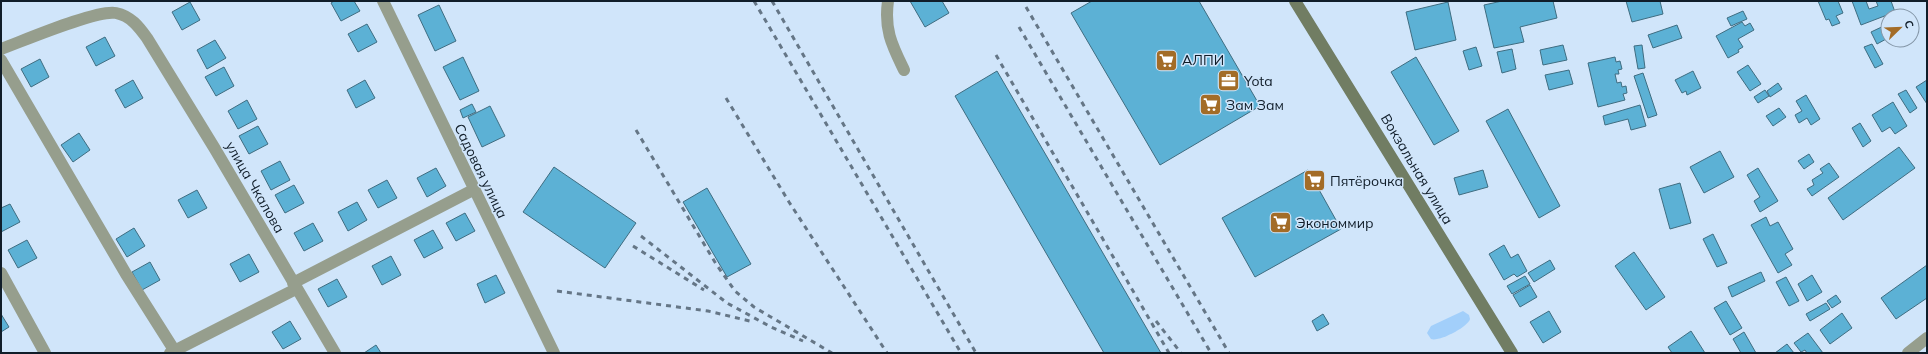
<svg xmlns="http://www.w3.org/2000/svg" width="1928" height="354" font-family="Mulish,sans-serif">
<rect width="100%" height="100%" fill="#d0e5fa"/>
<!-- green -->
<path fill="#a2cffa" d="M1463 311 1469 315 1470 319C1468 327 1439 342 1431 339L1427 333 1431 326Z"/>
<!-- building -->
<path fill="#5cb1d5" stroke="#3f6d81" d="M334 1H354L360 11 341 21 331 3Z
M910 1H942L949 13 925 27Z
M1092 1H1199L1260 106 1160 165 1071 13Z
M1502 1H1553L1557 18 1520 27 1524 42 1494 48 1484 5Z
M1626 1H1660L1663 14 1632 22Z
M1818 1H1838L1843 13 1836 16 1840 23 1832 26 1829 19 1826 20Z
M1852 1H1866L1869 9 1878 6 1876 1H1891L1895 12 1861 25Z
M190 2 200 20 182 30 172 12Z
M1448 2 1456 40 1415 50 1406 12Z
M439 5 456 41 435 51 418 15Z
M1743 11 1747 19 1731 26 1727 18Z
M1742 22 1745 26 1750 23 1754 30 1738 39 1743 47 1738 50 1739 52 1728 58 1716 36Z
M367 24 377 42 358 52 348 34Z
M1888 24V38L1877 44 1871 32Z
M1677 25 1682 38 1653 48 1648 35Z
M105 37 115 56 96 66 86 47Z
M215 40 226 58 207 69 197 50Z
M1872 44 1883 64 1875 68 1864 47Z
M1563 45 1567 60 1543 65 1540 50Z
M1642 45 1645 68 1638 69 1634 46Z
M1476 47 1482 66 1469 70 1463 51Z
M1512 49 1516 69 1502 73 1497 52Z
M463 57 479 91 460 100 443 67Z
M1416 57 1459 131 1434 145 1391 72Z
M1615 57 1616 62 1620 61 1622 69 1618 70 1619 74H1615L1617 83 1621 82 1622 87 1626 86 1627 93 1623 94 1625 100 1598 107 1588 63Z
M40 59 49 77 31 87 21 69Z
M1748 65 1761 84 1750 91 1737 72Z
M224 67 234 86 216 96 205 77Z
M1569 70 1573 84 1549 90 1545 75Z
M997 71 1064 186 1161 353H1104L955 96Z
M1693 71 1701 88 1687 95 1686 91 1682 93 1675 80Z
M1643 73 1657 115 1648 118 1634 76Z
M133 80 143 98 125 108 115 90Z
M365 80 375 98 356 108 347 90Z
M1927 80V104L1916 87Z
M1778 83 1782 89 1770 97 1767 91Z
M1765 90 1769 96 1758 103 1754 97Z
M1906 90 1917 108 1910 113 1898 94Z
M1806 95 1820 119 1811 125 1807 118 1799 123 1795 115 1802 111 1796 101Z
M247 100 257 119 238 129 228 111Z
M1893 102 1907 126 1895 134 1890 127 1882 132 1872 115Z
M472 104 476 112 463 118 460 110Z
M1640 105 1646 126 1631 130 1628 119 1605 125 1603 116Z
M490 106 505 136 482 147 468 117Z
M1779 108 1786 117 1773 126 1766 116Z
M1508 109 1560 206 1539 218 1486 121Z
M1860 123 1871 141 1863 147 1852 128Z
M258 126 268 144 249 154 239 136Z
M79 133 90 150 73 162 61 145Z
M1899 147 1915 168 1843 220 1828 198Z
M1720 151 1734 177 1704 193 1690 167Z
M1809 154 1814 162 1804 169 1798 161Z
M280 161 290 180 271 190 261 171Z
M1829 163 1839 177 1812 196 1807 189 1814 185 1812 180 1823 173 1820 169Z
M554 167 636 223 605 268 523 212Z
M436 168 446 186 427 197 417 178Z
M1758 168 1778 201 1760 212 1754 201 1760 197 1747 175Z
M1308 170 1341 229 1255 277 1222 218Z
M1483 170 1488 187 1459 195 1454 178Z
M387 180 397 198 378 208 368 190Z
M1680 183 1691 223 1670 229 1659 189Z
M294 185 304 203 285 213 275 195Z
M707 188 751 264 727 277 683 202Z
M197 190 207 208 188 218 178 200Z
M357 202 367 220 348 231 338 212Z
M10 204 20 222 1 232V208Z
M465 213 475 231 456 241 446 223Z
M1766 217 1770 226 1778 222 1793 249 1785 254 1792 265 1778 273 1751 225Z
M313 223 323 241 304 251 294 233Z
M134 228 145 246 127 257 116 239Z
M433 230 443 248 424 258 414 240Z
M1713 234 1727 263 1717 267 1703 239Z
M27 240 37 258 18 268 8 250Z
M1504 245 1511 258 1518 254 1527 271 1517 277 1514 274 1504 280 1489 254Z
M1634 252 1665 297 1646 310 1615 266Z
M249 254 259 272 240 282 230 264Z
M391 256 401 275 382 285 372 266Z
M1550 260 1555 269 1534 282 1528 273Z
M150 262 160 280 142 290 132 272Z
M1927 265V298L1896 319 1881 298Z
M1761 272 1765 281 1732 297 1728 287Z
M496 275 505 293 485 303 477 284Z
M1812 275 1822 292 1807 301 1798 284Z
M1525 276 1530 284 1512 294 1507 286Z
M1786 277 1799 301 1789 306 1776 282Z
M337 279 347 297 328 307 318 289Z
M1530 285 1537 297 1520 307 1513 295Z
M1836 295 1841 302 1832 308 1827 301Z
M1726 301 1742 328 1730 335 1714 308Z
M1826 303 1830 309 1810 321 1806 314Z
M1549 311 1561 332 1543 343 1530 322Z
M1842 313 1852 328 1830 344 1820 330Z
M1 314 9 327 1 332Z
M1323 314 1329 324 1317 331 1312 321Z
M290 321 301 339 283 349 272 332Z
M1691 331 1705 353H1672L1668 347Z
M1744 332 1756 353H1741L1733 339Z
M1808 333 1823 353H1807L1805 350 1801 352 1794 343Z
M1787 344 1794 353H1775Z
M376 345 381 353H364Z"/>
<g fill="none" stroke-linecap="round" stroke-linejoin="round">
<!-- street -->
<path stroke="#969e8d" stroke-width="12" d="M383 1 554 353
M888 1C884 30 892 45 904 70
M1 49C23 41 97 9 116 13 131 16 139 27 147 38L215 149 335 353
M1 60 126 274 176 353
M1 273 45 353
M293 283 473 190
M170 353 296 289
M1908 353 1927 338"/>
<!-- secondary -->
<path stroke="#717d63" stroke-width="12" d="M1295 1 1512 353"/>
<!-- rail -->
<path stroke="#657686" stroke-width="3" stroke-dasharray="5 5" stroke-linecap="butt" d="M754 1 961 353
M772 1 976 353
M1026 7 1229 353
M1019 27 1211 353
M996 55 1169 353
M726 98 789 202 887 353
M636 130 716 264 735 291 754 307 832 353
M641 236 727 303 771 327 803 341
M633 246 704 290
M557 291 708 311 754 322
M1156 321 1181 353"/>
</g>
<!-- icons -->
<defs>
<symbol id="supermarket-square" viewBox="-11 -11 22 22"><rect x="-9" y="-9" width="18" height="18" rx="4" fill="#a36c27" stroke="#d0e5fa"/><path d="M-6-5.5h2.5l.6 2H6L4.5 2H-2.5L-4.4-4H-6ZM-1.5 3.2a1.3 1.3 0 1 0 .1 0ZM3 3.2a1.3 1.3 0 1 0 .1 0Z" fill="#fff"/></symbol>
<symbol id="office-square" viewBox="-11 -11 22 22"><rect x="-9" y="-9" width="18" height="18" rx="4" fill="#a36c27" stroke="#d0e5fa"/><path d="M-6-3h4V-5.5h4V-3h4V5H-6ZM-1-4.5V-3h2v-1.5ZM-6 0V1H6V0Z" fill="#fff"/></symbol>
</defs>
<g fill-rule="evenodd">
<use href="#supermarket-square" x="1154" y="48" width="25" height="25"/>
<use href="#office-square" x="1216" y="68" width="25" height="25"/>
<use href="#supermarket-square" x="1198" y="92" width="25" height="25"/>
<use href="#supermarket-square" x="1302" y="168" width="25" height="25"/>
<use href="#supermarket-square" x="1268" y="210" width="25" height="25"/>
</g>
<g text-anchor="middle" stroke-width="3" stroke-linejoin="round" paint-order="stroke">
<!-- poi labels -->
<g font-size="14" fill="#101d29" stroke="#d0e5fa" text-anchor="start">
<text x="1182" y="65">АЛПИ</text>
<text x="1244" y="86">Yota</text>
<text x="1226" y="110">Зам Зам</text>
<text x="1330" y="186">Пятёрочка</text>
<text x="1296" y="228">Экономмир</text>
</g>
<!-- street labels -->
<g font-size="14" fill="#101d29" stroke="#d0e5fa">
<text transform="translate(1417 169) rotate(59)" y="5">Вокзальная улица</text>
<text transform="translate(481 171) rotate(64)" y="5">Садовая улица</text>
<text transform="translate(255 187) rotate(60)" y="5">улица Чкалова</text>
</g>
</g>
<!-- border -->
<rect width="1928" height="354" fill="none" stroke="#101d29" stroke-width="4"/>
<!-- north arrow -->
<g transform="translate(1900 28) rotate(67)"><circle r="19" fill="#d0e5fa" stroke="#8395a6"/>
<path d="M0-3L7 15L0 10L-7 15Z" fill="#a36c27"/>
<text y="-6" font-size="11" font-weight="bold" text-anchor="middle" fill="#101d29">С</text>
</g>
</svg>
